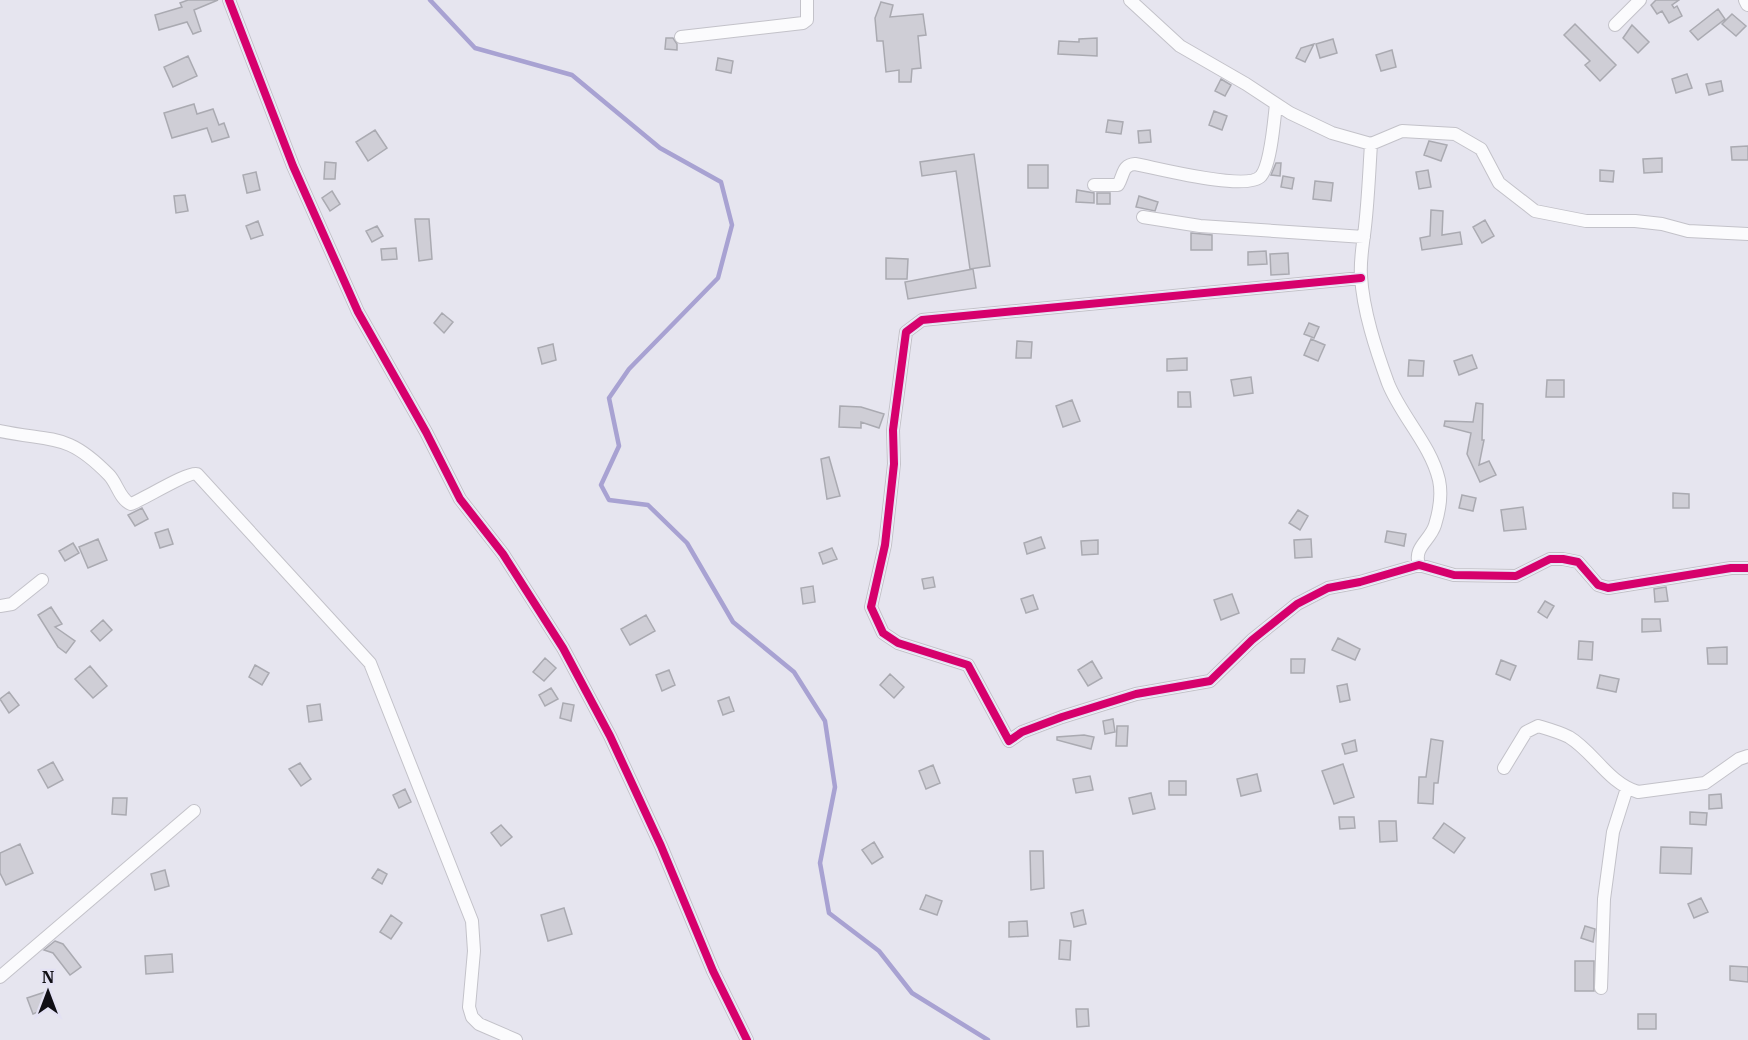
<svg xmlns="http://www.w3.org/2000/svg" width="1748" height="1040" font-family="'IBM Plex Serif',serif">
<rect width="100%" height="100%" fill="#e6e5ef"/>
<g fill="none" stroke-linecap="round" stroke-linejoin="round">
<!-- stream -->
<path stroke="#a8a2d2" stroke-width="4.5" d="M430 0 475 48 572 75 660 148 721 182 732 225 718 278 629 369 609 398 619 446 601 485 609 500 648 505 687 543 733 622 794 672 825 721 835 787 820 863 829 913 879 951 912 993 988 1040"/>
</g>
<!-- building -->
<path fill="#cfced6" stroke="#aaaab1" stroke-width="1.5" d="M188 0H218L194 10 201 31 193 34 187 22 159 30 155 15 182 7 180 3Z
M1656 0H1679L1672 5 1674 8 1677 6 1682 16 1669 23 1662 11 1657 14 1651 5Z
M881 2 893 5 890 17 923 14 926 35 918 36 921 68 912 69 911 82H899V70L886 72 883 41H877L875 18Z
M1718 9 1725 19 1698 40 1690 31Z
M1732 14 1746 26 1736 36 1722 24Z
M1575 24 1616 65 1600 81 1585 65 1590 61 1564 35Z
M1632 25 1649 42 1638 53 1623 38Z
M666 38H673L677 44V50L665 49Z
M1097 38V56L1058 54 1059 41 1079 42V39Z
M1333 39 1337 53 1320 58 1316 44Z
M1314 44 1305 62 1296 58 1301 48Z
M1392 50 1396 67 1381 71 1376 55Z
M188 56 197 76 173 87 164 67Z
M718 58 733 61 731 73 716 70Z
M1687 74 1692 88 1676 93 1672 79Z
M1221 79 1231 85 1225 96 1215 91Z
M1721 81 1723 91 1709 95 1706 84Z
M194 104 197 114 213 109 219 125 224 123 229 137 212 142 207 128 172 138 164 113Z
M1214 111 1227 116 1222 130 1209 125Z
M1108 120 1123 122 1121 134 1106 132Z
M375 130 387 148 368 161 356 142Z
M1150 130 1151 142 1139 143 1138 131Z
M1429 141 1447 145 1441 161 1424 155Z
M1748 146V160H1732L1731 147Z
M974 154 990 266 970 269 956 171 922 176 920 162Z
M1662 158V172L1644 173 1643 159Z
M325 162 336 163 335 179H324Z
M1276 163H1281L1280 176 1271 175Z
M1028 165H1048V188H1028Z
M1428 170 1431 187 1419 189 1416 172Z
M1600 170 1614 171 1613 182 1600 181Z
M256 172 260 190 247 193 243 175Z
M1283 176 1294 178 1292 189 1281 187Z
M1315 181 1333 183 1331 201 1313 199Z
M1077 190 1094 193V203L1076 202Z
M332 191 340 204 330 211 322 198Z
M1097 193H1110V204H1097Z
M185 195 188 211 176 213 174 196Z
M1139 196 1158 202 1155 211 1136 207Z
M1431 210 1443 211 1442 235 1460 232 1462 244 1422 250 1420 238 1430 236Z
M415 219H429L432 259 419 261Z
M1485 220 1494 236 1482 243 1473 227Z
M258 221 263 235 251 239 246 226Z
M377 226 383 236 372 242 366 231Z
M1191 233 1212 235V250H1191Z
M396 248 397 259 382 260 381 249Z
M1266 251 1267 264 1248 265V252Z
M1288 253 1289 274 1271 275 1270 254Z
M886 258 908 259 907 279H886Z
M973 269 976 288 908 299 905 282Z
M442 313 453 322 444 333 434 323Z
M1309 323 1319 327 1314 338 1304 334Z
M1311 339 1325 345 1318 361 1304 355Z
M1017 341 1032 342 1031 358H1016Z
M553 344 556 360 542 364 538 348Z
M1472 355 1477 368 1459 375 1454 361Z
M1187 358V370L1167 371V359Z
M1409 360 1424 361 1423 376H1408Z
M1251 377 1253 393 1234 396 1231 380Z
M1547 380H1564V397H1546Z
M1178 392H1190L1191 407H1178Z
M1072 400 1080 421 1063 427 1056 406Z
M1476 403 1483 404 1482 440H1484L1479 465 1489 461 1496 475 1480 482 1467 454 1471 433 1444 426 1445 421 1473 422Z
M840 406 861 407 884 414 879 428 861 422V428L839 427Z
M829 457 840 496 827 499 821 459Z
M1673 493 1689 494V508H1673Z
M1462 495 1476 498 1473 511 1459 508Z
M1523 507 1526 529 1504 531 1501 510Z
M142 508 148 519 135 526 128 515Z
M1298 510 1308 516 1300 530 1289 523Z
M168 529 173 544 160 548 155 533Z
M1387 531 1406 534 1404 546 1385 542Z
M1041 537 1045 548 1027 554 1024 543Z
M98 539 107 560 88 568 79 547Z
M1311 539 1312 557 1295 558 1294 540Z
M1098 540V554L1082 555 1081 541Z
M73 543 79 553 65 561 59 551Z
M832 548 837 559 823 564 819 553Z
M933 577 935 587 924 589 922 579Z
M813 586 815 602 803 604 801 588Z
M1666 587 1668 601 1655 602 1654 589Z
M1232 594 1239 613 1221 620 1214 600Z
M1033 595 1038 609 1026 613 1021 599Z
M1545 601 1554 606 1547 618 1538 612Z
M51 607 62 624 55 627 75 641 66 653 58 647 38 615Z
M646 615 655 631 630 645 621 629Z
M1642 619H1660L1661 631 1642 632Z
M103 620 112 630 100 641 91 631Z
M1338 638 1360 649 1355 660 1332 650Z
M1579 641 1593 642 1592 660 1578 659Z
M1727 647V664H1708L1707 648Z
M545 658 556 668 544 681 533 672Z
M1291 659H1305L1304 673H1291Z
M1501 660 1516 666 1510 680 1496 674Z
M1092 661 1102 678 1088 686 1078 670Z
M255 665 269 673 262 685 249 677Z
M90 666 107 686 93 698 75 679Z
M669 670 675 685 662 691 656 675Z
M890 674 904 687 894 698 880 685Z
M1600 675 1619 679 1616 692 1597 688Z
M1347 684 1350 700 1340 702 1337 686Z
M551 688 558 699 545 706 539 695Z
M9 692 19 705 9 713 0 699Z
M729 697 734 711 723 715 718 701Z
M563 703 574 705 571 721 560 718Z
M320 704 322 720 309 722 307 706Z
M1113 719 1115 732 1105 734 1103 721Z
M1117 726H1128L1127 746H1116Z
M1084 735 1094 737 1091 749 1057 740V737Z
M1431 739 1443 741 1438 783H1434L1433 804 1418 803 1419 777H1426Z
M1355 740 1357 751 1345 754 1342 744Z
M53 762 63 780 48 788 38 770Z
M300 763 311 779 301 786 289 769Z
M1343 764 1354 797 1334 804 1322 771Z
M933 765 940 783 926 789 919 771Z
M1257 774 1261 791 1241 796 1237 779Z
M1090 776 1093 790 1076 793 1073 779Z
M1169 781H1186V795H1169Z
M405 789 411 802 399 808 393 795Z
M1151 793 1155 809 1133 814 1129 798Z
M1721 794 1722 808 1709 809V795Z
M113 798H127L126 815 112 814Z
M1690 812 1707 813 1706 825 1690 824Z
M1339 817H1354L1355 828 1340 829Z
M1379 821H1396L1397 841 1380 842Z
M1444 823 1465 838 1454 853 1433 838Z
M501 825 512 837 501 846 491 833Z
M874 842 883 857 872 864 862 850Z
M20 844 33 873 6 885 0 873V853Z
M1661 847 1692 848 1691 874 1660 873Z
M1030 851H1043L1044 888 1031 890Z
M378 869 387 874 382 884 372 878Z
M165 870 169 886 155 890 151 874Z
M926 895 942 901 937 915 920 909Z
M1701 898 1708 912 1694 918 1688 904Z
M564 908 572 934 548 941 541 915Z
M1083 910 1086 924 1074 927 1071 913Z
M391 915 402 923 391 939 380 932Z
M1027 921 1028 936 1009 937V922Z
M1585 926 1595 929 1593 942 1581 938Z
M1060 940 1071 941 1070 960 1059 959Z
M55 941 63 944 81 967 70 975 53 953 44 950Z
M172 954 173 972 146 974 145 956Z
M1575 961H1594V991H1575Z
M1730 966 1748 967V982L1730 980Z
M45 992 50 1007 33 1014 27 998Z
M1076 1009H1088L1089 1026 1077 1027Z
M1638 1014H1656V1029H1638Z"/>
<g fill="none" stroke-linecap="round" stroke-linejoin="round">
<defs>
<path id="minor" d="M229 0 293 166 358 312 426 432 460 499 503 554 563 648 610 736 661 846 713 971 747 1040
M1130 0 1180 46 1246 84 1290 113 1332 133 1371 144 1402 131 1455 134 1481 149 1499 183 1535 211 1586 221H1635L1662 224 1688 231 1748 234
M1615 25 1640 0
M681 37 803 23 807 20V0
M1371 144C1369 174 1368 205 1364 235 1362 250 1360 262 1361 276 1363 311 1376 350 1388 383 1401 416 1431 445 1439 480 1442 494 1439 512 1435 525 1430 541 1413 547 1419 565
M1094 185H1118C1124 175 1122 165 1135 164 1157 168 1247 192 1261 176 1271 164 1274 121 1276 104
M1143 217 1200 226 1364 237
M1361 278 922 320 906 332 893 430 894 464 885 545 871 607 883 633 898 643 968 665 1009 741 1022 732 1062 717 1136 694 1210 681 1252 640 1297 604 1328 588 1360 582 1419 565 1454 575 1516 576 1550 559H1563L1578 562 1598 585 1608 588 1731 568H1748
M0 431C53 442 67 432 109 475 117 483 120 500 131 504 144 499 189 471 197 474L370 663 472 921 474 951 469 1007 472 1017 479 1024 516 1040
M0 606 12 604 42 580
M1504 768 1526 732 1538 726C1548 729 1559 732 1569 737 1594 752 1608 783 1638 792L1705 783 1739 759 1748 756
M0 977 194 811
M1601 988 1604 899 1613 832 1627 788"/>
<path id="tertiary" d="M1746 0 1748 4"/>
</defs>
<!-- minor casing -->
<use href="#minor" stroke="#c3c2c9" stroke-width="14"/>
<!-- tertiary casing -->
<use href="#tertiary" stroke="#c3c2c9" stroke-width="16"/>
<!-- minor -->
<use href="#minor" stroke="#fbfbfd" stroke-width="12"/>
<!-- tertiary -->
<use href="#tertiary" stroke="#fbfbfd" stroke-width="14"/>
<defs>
<path id="cycleway" d="M229 0 293 166 358 312 426 432 460 499 503 554 563 648 610 736 661 846 713 971 747 1040
M1361 278 922 320 906 332 893 430 894 464 885 545 871 607 883 633 898 643 968 665 1009 741 1022 732 1062 717 1136 694 1210 681 1252 640 1297 604 1328 588 1360 582 1419 565 1454 575 1516 576 1550 559H1563L1578 562 1598 585 1608 588 1731 568H1748"/>
</defs>
<!-- cycleway casing -->
<use href="#cycleway" stroke="#e3e1f3" stroke-width="11"/>
<!-- cycleway -->
<use href="#cycleway" stroke="#d6006c" stroke-width="8"/>
</g>
<!-- north arrow -->
<g transform="translate(48 992)" stroke="#e3e1f3" stroke-width="4.5" paint-order="stroke">
<path d="M0-4.5L10 22L0 15L-10 22Z" fill="#100f15"/>
<text y="-9" font-size="16" font-weight="bold" text-anchor="middle" fill="#100f15">N</text>
</g>
</svg>
